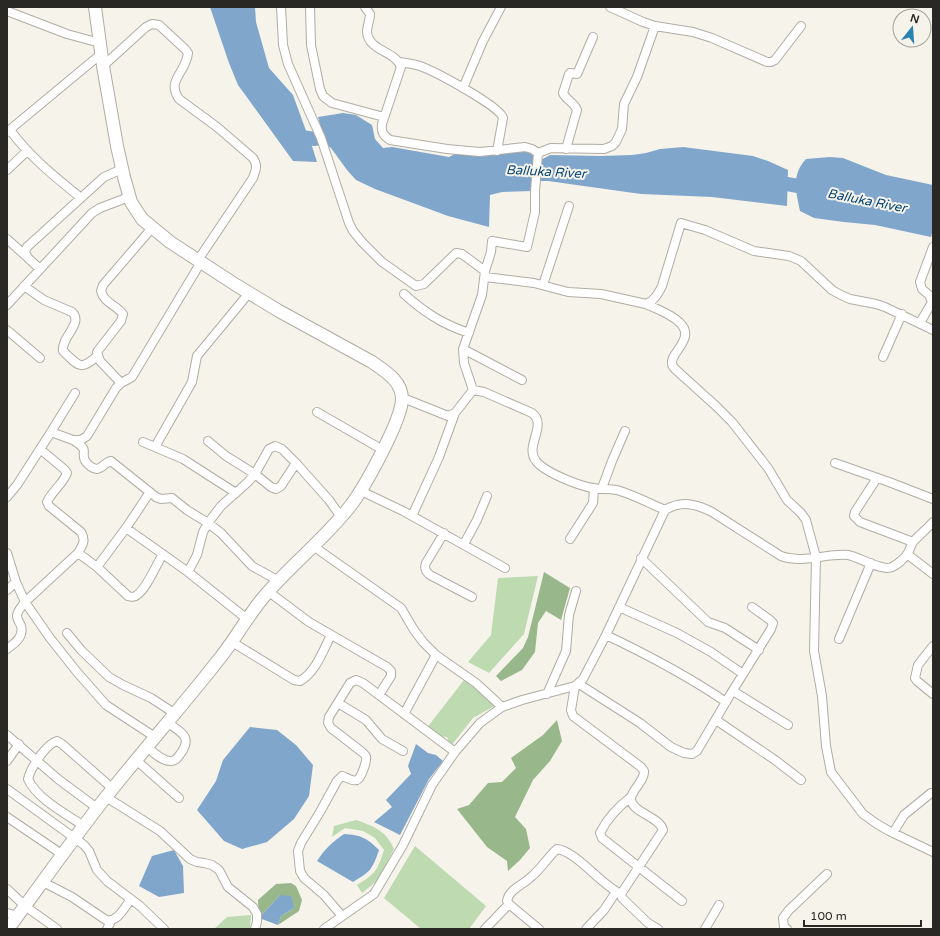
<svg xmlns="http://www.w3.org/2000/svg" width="940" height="936" font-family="'Varela Round',sans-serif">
<rect width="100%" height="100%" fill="#f6f3ea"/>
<!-- green -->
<path fill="#bddab1" d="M538 576 524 634 489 673 468 662 491 635 498 578Z
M464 680 483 692 496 705 473 718 450 747 447 737 436 736 426 729Z
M356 820C373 826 386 830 394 849L378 880 362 893 357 885C375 874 378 870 384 850L375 838 363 831 345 828 332 837 334 826Z
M415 846 486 906 469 929H421L384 898Z
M251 915 250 929H214L227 917Z"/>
<!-- forest -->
<path fill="#98b88c" d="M544 572 570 588 561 620 546 611 538 623 535 652 522 670 501 681 496 676 523 648 528 637Z
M557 720 562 741 550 761 533 780 515 817 526 829 530 848 520 860 508 871 507 861 487 847 457 809 469 805 488 783 502 782 516 768 511 758 543 735Z
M291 883 296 886 302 900 299 911 278 925 281 916 294 908 280 895 259 918 258 900 276 884Z"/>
<!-- water -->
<path fill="#80a6cc" d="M210 7H255L256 22 269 68 293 95 305 128 311 143 317 162 293 161 238 85 229 63Z
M343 113 356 115 372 125 375 139 383 148 392 147 449 157 459 152 520 150 535 153 532 191 502 192 490 195 489 227 448 216 375 189 356 180 347 170 331 148 325 143 318 117Z
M683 147 753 156 768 161 788 170 787 206 712 197 641 194 548 181H539L541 160 550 155 600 156 632 155 646 153 660 149Z
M830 157 843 158 886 175 933 185V230L931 237 875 225 844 222 814 218 800 211C796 192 791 175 806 159Z
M250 727 277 730 296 745 313 765 309 796 294 819 267 842 242 849 224 841 197 810 216 781 223 760Z
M416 744 428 753 436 755 443 761 429 779 400 835 374 822 392 807 386 800 411 774 408 766Z
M344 834C361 835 367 838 379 850 372 870 371 871 353 882L317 861C325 849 332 842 344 834Z
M174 850 183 866 184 893 159 897 139 886 152 856Z
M280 895 291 896 294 908 281 916 278 925 259 918Z"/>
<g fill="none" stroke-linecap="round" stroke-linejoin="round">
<!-- river -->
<path stroke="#80a6cc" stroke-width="14" d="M292 132 301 137 315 139 335 134
M770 181 815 189"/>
<defs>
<path id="street" d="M281 7 283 45 288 64 321 138 349 223 353 231 362 242 382 262 416 286 424 284 456 253 462 254 485 271
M310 7 311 45 320 89 323 96 332 103 384 117
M365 7 370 14C370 20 367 26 367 32 369 52 395 50 401 67L382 124C381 132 383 135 390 140L447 149 480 152 525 147 532 149 538 153
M610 7 643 22 655 26 693 32 712 38 767 62H771L775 60 801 26
M7 11 67 34 100 43
M399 62C406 63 414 64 420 66 434 71 500 106 503 118L497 151
M103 66 146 27 152 24 159 25 185 49 188 53C186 73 166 80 179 99L217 127 253 158C258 166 256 169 253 178L198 260
M463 88 483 41 501 7
M10 130C30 157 55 177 81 198
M7 132 101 54
M566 149 577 110C574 102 566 100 563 93L569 74 570 73 577 74 578 72 593 37
M7 170 27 151
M7 239 27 257
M40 269 28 258 25 252 27 247 104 177 122 169
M485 277 534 283 568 292 601 294 646 304C655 300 658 294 662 286L681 223 705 230 754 251 789 256 801 261 832 290 841 295 850 299 876 304 885 307 933 330
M543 285 569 206
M24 286 44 300 72 312C84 323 61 337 63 351 78 365 80 372 97 356
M404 294C424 312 442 324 469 333
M646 304C657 309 671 314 679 322 697 338 670 352 672 364 672 365 674 368 675 369L716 406 732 422 768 468 787 500 801 513 806 520 816 557 814 651 822 696 826 746 831 772 863 814 877 824 889 831 933 852
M7 305 92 213 100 208 129 197
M920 323 932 302 929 295 922 289 920 282 933 247
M7 330 40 358
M463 349 522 380
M883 357 902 314
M121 383 100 361 97 352 121 321 123 314C115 304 104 303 101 291L103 285 152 228
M473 390 464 363 463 349 482 295 485 271 491 252 492 241 527 247 535 212V191L538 153 551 148 604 149 612 146 616 142 622 129 624 104 637 77 655 26
M403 398 448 416 455 413 473 390 484 392 532 413C548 425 524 446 536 461 544 472 579 486 593 488 602 490 611 488 620 491 636 496 651 504 665 510
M317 412 383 450
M51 432 73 440H81L87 436 116 388 121 383 132 377 201 262
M73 440C76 442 80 444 83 448 85 451 83 453 84 457 84 462 92 469 97 469 103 468 105 462 111 461L156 497 161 499 172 498 187 510 208 523 221 533 252 566 279 581
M208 441 226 456 255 474 271 487 276 489 281 486 296 463
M143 442 183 459 236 493
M155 447 192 382 197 356 249 293
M835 463 889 482 933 499
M877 478 855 512 854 516 860 522 913 542
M602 488 612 461 625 431
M361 491 403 511 505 568
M7 497 17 485 51 432 75 393
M412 516 439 457 455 413
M126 528 188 572 247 619
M444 533 426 563C424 568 425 571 430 575L472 597
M570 539 593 503 594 488
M464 544 477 520 487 496
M313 546 401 608 414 630 423 642 436 655 476 683 502 707
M7 553 16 582 25 602 50 638 77 672 106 705 155 737
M78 553 97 567 128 596C131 597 134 598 137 595 147 588 156 565 163 554
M907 554 933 574
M641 558 708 622 725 628 759 650
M97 567 126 528 150 492
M188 572 197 555 203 532 208 523 221 506 248 482 255 474 269 449 275 446 282 449 296 463 329 500 341 517
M7 590 16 582
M269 592 309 622 387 667 391 671V676L379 695
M619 607 677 633 711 652 743 674
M67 633 81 650 109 677 123 685 151 698 174 713
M606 635C648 655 688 676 726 702
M839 639 871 563
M232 642 294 680 300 681C315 673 323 651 331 635
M933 646 918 665 915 678 917 681 933 694
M7 649C15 643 24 637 21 626 20 623 17 619 17 616 17 611 22 606 25 602L78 553C83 544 86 541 81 532L49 506 47 502C52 491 63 484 67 473L64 469 40 449
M579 684 640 723 671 747 684 753 692 754 697 751 730 695 771 629 773 623 770 620 752 607
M575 686 571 710 573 716 641 767 644 771C645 781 630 791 631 800 633 813 660 817 663 830L621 894 622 898 648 923 658 929
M733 691 788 725
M547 694 566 651 569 615 576 591
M338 703 366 720 382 739 403 751
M404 714 436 655
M716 720 775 760 801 780
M7 735 58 779 97 808
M147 747C153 752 163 762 171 761 176 761 178 757 181 753 193 736 180 732 167 722
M136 760 179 798
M7 761 19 744
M7 789 84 845 89 851 97 870 107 881 140 906 164 929
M106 797 160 831 190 859 197 862 204 863 212 865 219 870 228 887 253 907 257 914V922L255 929
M631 797C619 806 607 819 600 833L602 838 682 901
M7 817 63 855
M84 826C66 814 37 799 28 779 31 767 46 744 57 741L62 744 113 789
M893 833 904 815 931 793
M43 882 72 897 106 920C118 922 124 908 131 899
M7 889 25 906 57 929
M7 913 18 916
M342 916 324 895 304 878 300 871 298 851 301 843 320 812 337 781 342 776C346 777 353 782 357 780 361 779 367 761 366 757 366 755 363 753 362 752L331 728 328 723 329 717 350 683 356 680 363 683 455 752
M107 929 111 921
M324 929 374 894 403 845 432 785 455 752 480 723 502 707 522 700 575 686 583 679 606 635 665 510C682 500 696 504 712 512L781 556C803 564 826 553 848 555 859 557 883 572 892 567 897 565 905 558 908 553 910 549 911 545 913 542 919 535 927 529 933 522
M485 929 509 904
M539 929 509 904 507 901C509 889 523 885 531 877 541 869 547 858 557 849 576 851 601 885 621 894
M586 929 604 910 616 892
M705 929 719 905
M787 929 784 927 783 918 789 910 827 874"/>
<path id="primary" d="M8 929C39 887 70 843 102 802 139 755 179 710 216 663 233 643 245 620 262 599 289 566 325 539 351 505 364 488 402 420 402 399 402 381 385 371 372 362L279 311 236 285 170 242 142 219 131 202 124 177 117 146 103 66 95 7"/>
</defs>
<!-- street casing -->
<use href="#street" stroke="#b0ada4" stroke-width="10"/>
<!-- primary casing -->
<use href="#primary" stroke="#b0ada4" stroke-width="14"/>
<!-- street -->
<use href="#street" stroke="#fff" stroke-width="8"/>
<!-- primary -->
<use href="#primary" stroke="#fff" stroke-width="12"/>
</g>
<g text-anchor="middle" stroke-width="4" stroke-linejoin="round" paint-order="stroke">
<!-- water labels -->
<g font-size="13" font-style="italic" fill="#074776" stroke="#f6f3ea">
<text transform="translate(546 171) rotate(3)" y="5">Balluka River</text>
<text transform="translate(867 200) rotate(11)" y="5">Balluka River</text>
</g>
</g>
<!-- border -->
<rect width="940" height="936" fill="none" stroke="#292824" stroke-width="16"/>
<!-- north arrow -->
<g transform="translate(912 28) rotate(17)"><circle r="19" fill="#f6f3ea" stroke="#a4a29b"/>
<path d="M0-3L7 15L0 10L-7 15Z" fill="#2883b1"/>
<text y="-6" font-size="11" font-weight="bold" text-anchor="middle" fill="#292824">N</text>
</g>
<!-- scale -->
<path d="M804 920v6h117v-6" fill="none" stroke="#292824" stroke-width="2"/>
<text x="810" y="920" font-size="12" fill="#292824" stroke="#f6f3ea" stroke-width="3" paint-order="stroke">100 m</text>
</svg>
